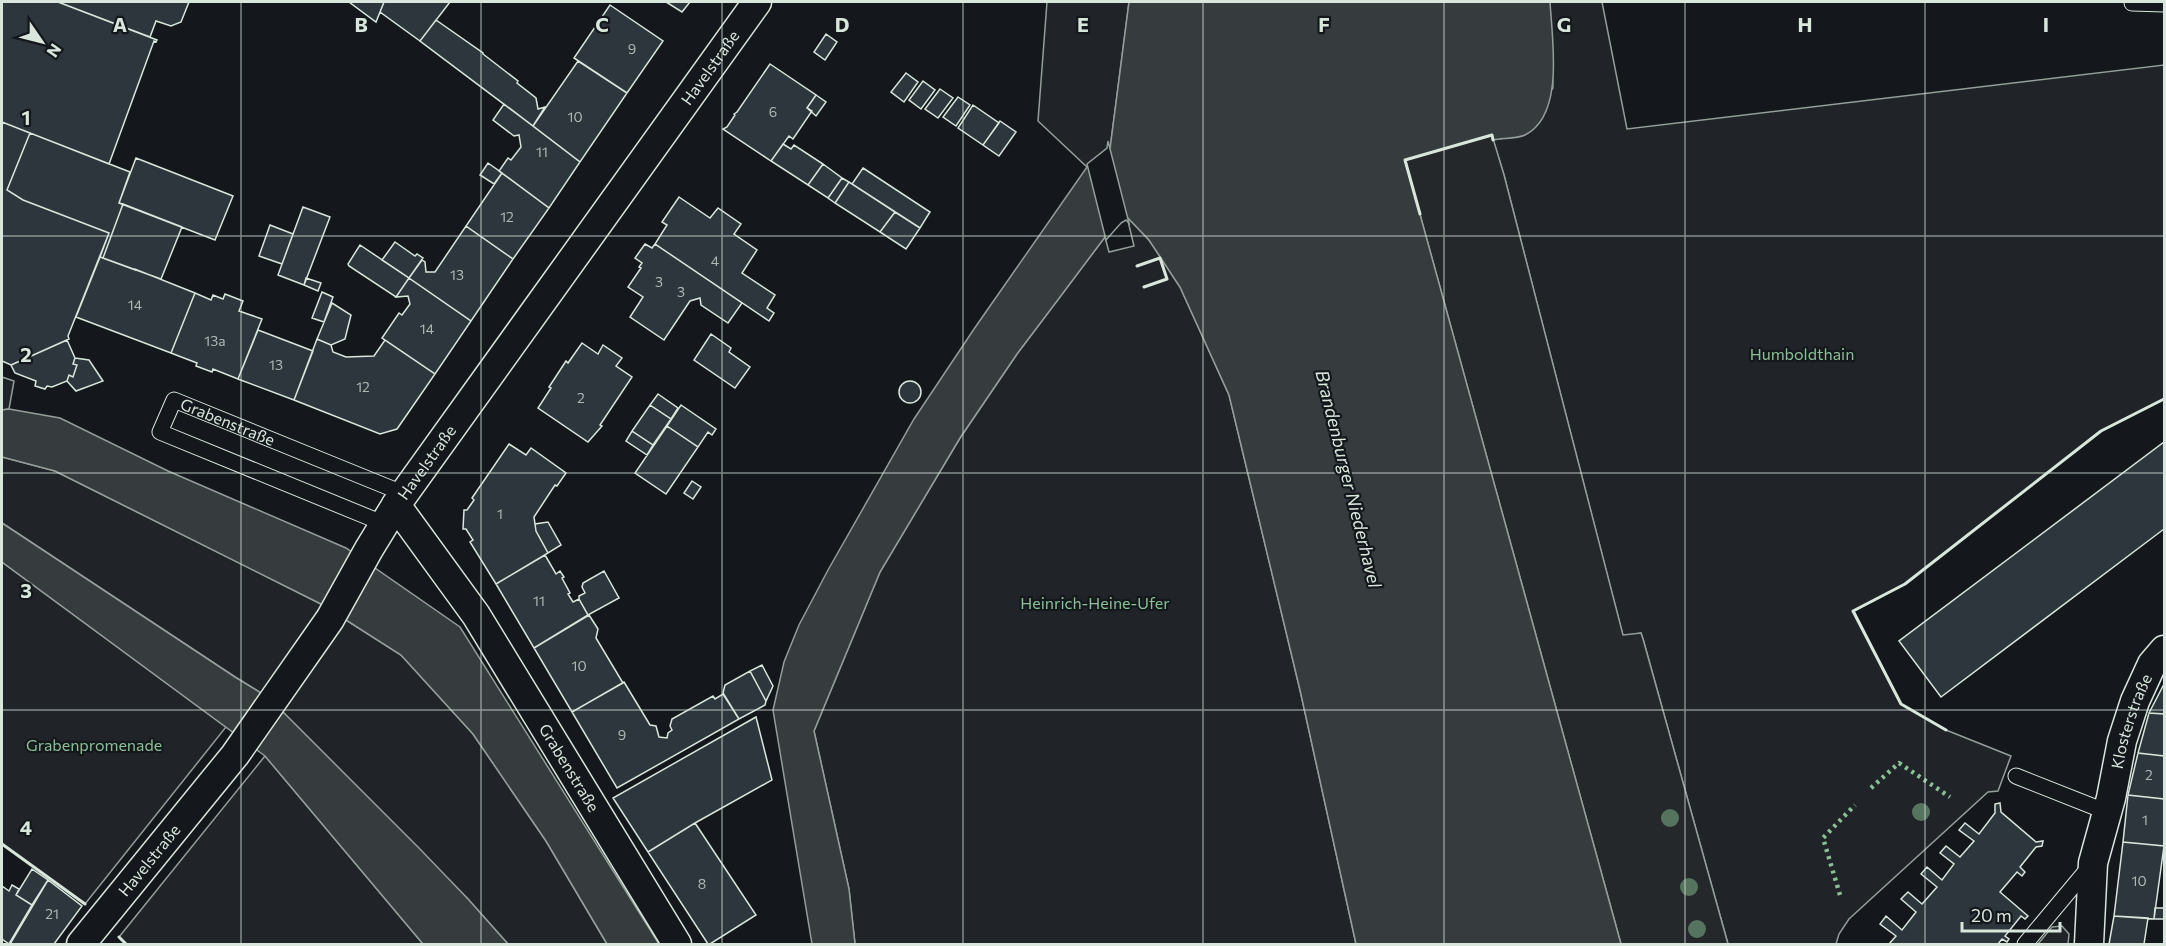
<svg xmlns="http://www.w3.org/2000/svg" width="2166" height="946" font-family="Commissioner,sans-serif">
<rect width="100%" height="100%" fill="#14181c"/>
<!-- green -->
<path fill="#202428" stroke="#939e99" stroke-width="1.5" d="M1047 2H1129L1110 149 1087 167 1038 121Z
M1550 2H1602L1627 129 2164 65V399L2101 431 1905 584 1854 611 1901 704 1946 730 2011 756 1998 791 1988 792 1849 919 1839 934 1836 944H1728L1643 639 1641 633 1623 636 1504 175 1493 140 1504 138 1553 88Z
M1127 217 1149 240 1180 287 1229 395 1300 690 1356 944H855L849 889 814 731 880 572 960 438 1017 354 1105 237 1109 252 1134 246Z
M2 377 14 381 9 409 2 410Z
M2 457 55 471 321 604 401 655 473 734 546 841 607 944H508L468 899 269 698 235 677 2 523Z
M2 562 226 727 85 904 2 844Z
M265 756 423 944H126L119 937Z
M2062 926 2069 934 2068 944H2038L2052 927Z"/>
<!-- parking -->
<path fill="#24282b" stroke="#939e99" stroke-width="1.5" d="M1492 135 1504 175 1623 635 1641 633 1643 639 1728 944H1621L1405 160Z"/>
<!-- water -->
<path fill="#363b3e" stroke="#939e99" stroke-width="1.5" d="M1129 2H1550C1552 39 1565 115 1525 135 1517 139 1502 138 1493 140L1491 135 1405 160 1621 944H1356L1300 690 1229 395 1180 287 1149 240 1127 217 1105 237 1057 301 1017 354 960 438 880 572 814 731 849 889 855 944H812L773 710 784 662 799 625 828 570 914 419 974 329 1087 167 1110 149Z
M9 409 60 418 168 471 346 548 460 627 659 944H607L546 841 473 734 401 655 321 604 55 471 2 457V410Z
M2 523 235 677 269 698 418 847 468 899 508 944H423L265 756 2 562Z"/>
<!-- pier -->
<path fill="#14181c" stroke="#939e99" stroke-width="1.5" d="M1108 141 1129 223 1126 220 1121 223 1106 240 1087 164 1107 148Z"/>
<!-- building -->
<path fill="#2c363c" stroke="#d8e6dc" stroke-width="1.5" d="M2 2H58L157 40 156 42 154 41 109 164 2 122Z
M58 2H189L181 22 171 26 156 21 150 37Z
M349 2H384L376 22Z
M384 2H450L420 41 380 12Z
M666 2H690L682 12Z
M610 5 663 41 627 93 574 58Z
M436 20 483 53V54L518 81 517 83 536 98 538 109 545 107 533 126 420 41Z
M826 34 837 42 825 60 814 52Z
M578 61 627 93 580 162 533 126Z
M770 64 816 95 807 108 812 111 793 139 789 136 771 161 723 129 727 127 735 115 734 114 737 112Z
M906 73 918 82 904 102 891 92Z
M923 81 935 90 921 109 909 100Z
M940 89 953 98 938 118 925 109Z
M816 95 826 102 816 116 807 108Z
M958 97 970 105 956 126 943 117Z
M504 104 580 162 549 208 499 171 508 158 511 160 521 147 519 135 514 136 493 120Z
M973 105 999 123 983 145 958 128Z
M1000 121 1016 132 999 156 983 145Z
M2 122 30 133 7 190 23 200 109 233 68 336 69 339 11 365 2 361Z
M30 133 130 172 119 203 123 204 103 258 100 257 109 233 23 200 7 190Z
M783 144 791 149 794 145 823 164 808 185 771 161Z
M136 158 233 196 215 240 119 203Z
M488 163 502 173 494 184 480 175Z
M823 164 842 178 828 198 808 185Z
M863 168 930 212 920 228 852 184Z
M502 173 549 208 513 259 466 226Z
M842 178 849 182 835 203 828 198Z
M849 182 895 212 880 232 835 203Z
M679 197 710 218 718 208 741 224 734 234 757 250 742 273 775 295 767 308 774 313 769 321 655 244 667 225 662 222Z
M123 204 182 227 161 279 103 258Z
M303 207 330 217 304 285 278 275Z
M895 212 920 228 906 249 880 232Z
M270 225 293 234 282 264 259 256Z
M466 226 513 259 471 321 409 278 422 260 425 262 426 272H435Z
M395 242 415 256 417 254 423 258 409 278 382 260Z
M645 244 652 248 655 244 742 303 728 323 701 305 700 298 690 301 664 340 630 317 643 297 628 287 641 268 639 267 642 263 635 258Z
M360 245 409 278 396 297 349 266 348 264Z
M100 257 135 270V269L195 293 171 353 76 317Z
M306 278 321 283 318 291 304 285Z
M409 278 471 321 435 374 382 338 399 313 402 315 410 304 408 296 396 297Z
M322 292 333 297 324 322 312 318Z
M195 293 211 300 213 295 223 299 225 294 243 301 239 311 262 319 238 379 213 369 212 372 196 366 197 363 171 353Z
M332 303 351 315 345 339 331 345 317 339Z
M258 330 313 351 294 400 238 379Z
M711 334 731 348 729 352 750 367 735 388 694 360Z
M317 339 331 345 333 352 346 357 374 356 385 340 435 374 397 429 380 434 294 400Z
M67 340 75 358 73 364 77 365 73 377 69 375 67 381 52 387 47 386 45 389 35 386 36 381 15 373 11 365Z
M582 343 598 354 603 345 622 358 616 366 632 377 600 425 602 426 588 442 538 408 551 388 549 387 566 361 568 363Z
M75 358 89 360 103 381 76 391 67 381 69 375 73 377 77 365 73 364Z
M899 392a11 11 0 1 1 22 0a11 11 0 1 1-22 0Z
M658 394 678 408 671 419 650 405Z
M650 405 671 419 653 445 632 431Z
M681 405 716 429 712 435 708 432 698 447 667 426Z
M667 426 698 447 666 494 635 473Z
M632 431 653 445 647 455 626 441Z
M2164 442V529L1941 697 1899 641Z
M509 444 526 455 531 448 566 473 557 486 555 485 534 517 536 531 548 553 496 584 470 542 473 540 466 529H463L464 510H467L474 500 472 498Z
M692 481 701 487 693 499 684 493Z
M548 522 561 545 548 553 536 531 535 524Z
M545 555 556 574 560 571 564 577 562 578 570 593 568 594 573 602 579 599 588 615 534 648 496 584Z
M604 571 619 598 588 615 579 599V596L585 593 582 587 583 583Z
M589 615 598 629 596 638 623 683 572 712 534 648Z
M762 665 773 686 766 701 750 671Z
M750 671 766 701 765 705 739 719 723 693 725 685Z
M624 682 650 725 656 726 659 737 667 738 668 733 672 730 670 726 672 719 713 696 715 699 723 694 739 719 617 788 572 712Z
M2164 684V714L2149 713Z
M2149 713 2164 714V756L2138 753Z
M756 717 772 780 695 823 648 852 613 798Z
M2138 753 2164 756V799L2128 795Z
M2128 795 2164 799V846L2123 842Z
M2000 803 2001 812 2036 842 2043 841 2042 846 2036 847 2020 867 2025 872 2022 876 2017 872 2000 892 2028 916 2025 919 2021 916 2005 936 2009 939 2007 942 2002 939 1998 944H1889L1896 936 1880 924 1886 916 1902 930 1916 912 1901 899 1908 892 1922 904 1937 887 1921 874 1927 867 1942 880 1954 864 1940 853 1946 846 1960 857 1974 841 1959 830 1965 823 1979 834 1995 813V804Z
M695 823 756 915 710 944H708L648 852Z
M2123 842 2164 846 2154 919 2114 916Z
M32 869 48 880 32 905 16 895Z
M48 880 82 906 54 944H10Z
M12 885 19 889 16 895 32 905 9 944 2 939V886L9 891Z
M2155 908H2164V919H2154Z
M2114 916 2148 918 2144 944H2109Z"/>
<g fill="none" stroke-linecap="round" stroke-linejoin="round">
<defs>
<g id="service">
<path d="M2132 3 2164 4"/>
<path id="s1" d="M385 524 160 432 174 400 405 494"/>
<path d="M2016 776 2107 812"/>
<path d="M2025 944 2091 865"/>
</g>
<g id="minor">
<path id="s2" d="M396 505 476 615 677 944"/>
<path id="s3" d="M81 944 235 755 330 619 369 549 396 505 757 2"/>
<path id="s4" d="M2089 944 2093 863 2111 798 2122 741 2135 701 2152 664 2164 650"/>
</g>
</defs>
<!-- service casing -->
<use href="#service" stroke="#d8e6dc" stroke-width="17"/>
<!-- minor casing -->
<use href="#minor" stroke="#d8e6dc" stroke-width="31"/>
<!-- service -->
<use href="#service" stroke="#14181c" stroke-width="15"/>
<!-- minor -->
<use href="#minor" stroke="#14181c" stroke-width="28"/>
<!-- hedge -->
<path stroke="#8ac095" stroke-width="4.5" stroke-dasharray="3 4.5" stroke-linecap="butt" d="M1871 788 1899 763 1950 797
M1840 895 1823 838 1855 805"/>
<!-- wall -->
<path stroke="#d8e6dc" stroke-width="3" d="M1420 214 1405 160 1492 135 1493 140
M1137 266 1160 258 1167 279 1144 287
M1946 730 1901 704 1853 611 1905 584 2101 431 2164 399
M2 844 85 904
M119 937 126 944"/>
</g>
<!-- trees -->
<g fill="#55745f">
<circle cx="1921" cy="812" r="9"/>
<circle cx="1670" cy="818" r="9"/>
<circle cx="1689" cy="887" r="9"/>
<circle cx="1697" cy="929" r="9"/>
</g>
<!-- grid -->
<path fill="none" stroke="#d8e6dc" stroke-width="1.5" stroke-opacity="0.55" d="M241 2V944M481 2V944M722 2V944M963 2V944M1203 2V944M1444 2V944M1685 2V944M1925 2V944M2 236H2164M2 473H2164M2 710H2164"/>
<g text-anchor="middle" stroke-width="4.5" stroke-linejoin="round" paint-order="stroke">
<!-- number labels -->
<g font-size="14" fill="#adbab4">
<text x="632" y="54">9</text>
<text x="773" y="117">6</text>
<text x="575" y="122">10</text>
<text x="542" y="157">11</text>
<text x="507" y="222">12</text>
<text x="715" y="266">4</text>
<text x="457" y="280">13</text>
<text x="659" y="287">3</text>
<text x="681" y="297">3</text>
<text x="135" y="310">14</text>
<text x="427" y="334">14</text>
<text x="215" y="346">13a</text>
<text x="276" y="370">13</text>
<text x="363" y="392">12</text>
<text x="581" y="403">2</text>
<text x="500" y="519">1</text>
<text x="539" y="606">11</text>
<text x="579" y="671">10</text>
<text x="622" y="740">9</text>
<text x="2149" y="780">2</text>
<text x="2145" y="825">1</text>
<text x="2139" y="886">10</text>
<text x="702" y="889">8</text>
<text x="52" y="919">21</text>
</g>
<!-- street labels -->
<g font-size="16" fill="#d8e6dc" stroke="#14181c">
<text dy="6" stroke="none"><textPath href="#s3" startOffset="1080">Havelstraße</textPath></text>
<text dy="6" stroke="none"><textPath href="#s1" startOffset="336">Grabenstraße</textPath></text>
<text dy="6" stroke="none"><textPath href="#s3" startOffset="594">Havelstraße</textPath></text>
<text dy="6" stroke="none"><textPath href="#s4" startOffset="228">Klosterstraße</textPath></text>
<text dy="6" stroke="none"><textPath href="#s2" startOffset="315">Grabenstraße</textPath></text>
<text dy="6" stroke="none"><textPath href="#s3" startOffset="108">Havelstraße</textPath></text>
</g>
<!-- park labels -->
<g font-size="16" fill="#8ac095" stroke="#14181c">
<text x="1802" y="360">Humboldthain</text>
<text x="1095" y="609">Heinrich-Heine-Ufer</text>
<text x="94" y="751">Grabenpromenade</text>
</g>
<!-- water labels -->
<g font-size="18" font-style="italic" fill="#d8e6dc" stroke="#14181c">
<text transform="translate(1348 479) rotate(76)" y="6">Brandenburger Niederhavel</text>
</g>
</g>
<g font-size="20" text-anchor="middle" font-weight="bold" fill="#d8e6dc" stroke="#14181c" stroke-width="4.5" stroke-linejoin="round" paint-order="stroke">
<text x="120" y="32">A</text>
<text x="361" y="32">B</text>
<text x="602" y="32">C</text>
<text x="842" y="32">D</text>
<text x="1083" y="32">E</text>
<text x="1324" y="32">F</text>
<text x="1564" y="32">G</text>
<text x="1805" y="32">H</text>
<text x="2046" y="32">I</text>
<text x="26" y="125">1</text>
<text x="26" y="362">2</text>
<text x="26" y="598">3</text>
<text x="26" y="835">4</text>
</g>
<!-- border -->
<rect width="2166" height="946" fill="none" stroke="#d8e6dc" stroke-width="6"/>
<!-- north arrow -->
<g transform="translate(42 42) rotate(125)" stroke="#14181c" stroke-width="4.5" paint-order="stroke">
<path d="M0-4.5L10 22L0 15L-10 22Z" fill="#d8e6dc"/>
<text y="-9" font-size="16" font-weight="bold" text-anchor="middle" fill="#d8e6dc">N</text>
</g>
<!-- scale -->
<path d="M1962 922v9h98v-9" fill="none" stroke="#d8e6dc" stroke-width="3"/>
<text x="1971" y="922" font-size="18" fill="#d8e6dc" stroke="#14181c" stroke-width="4.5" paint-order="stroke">20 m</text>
</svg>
